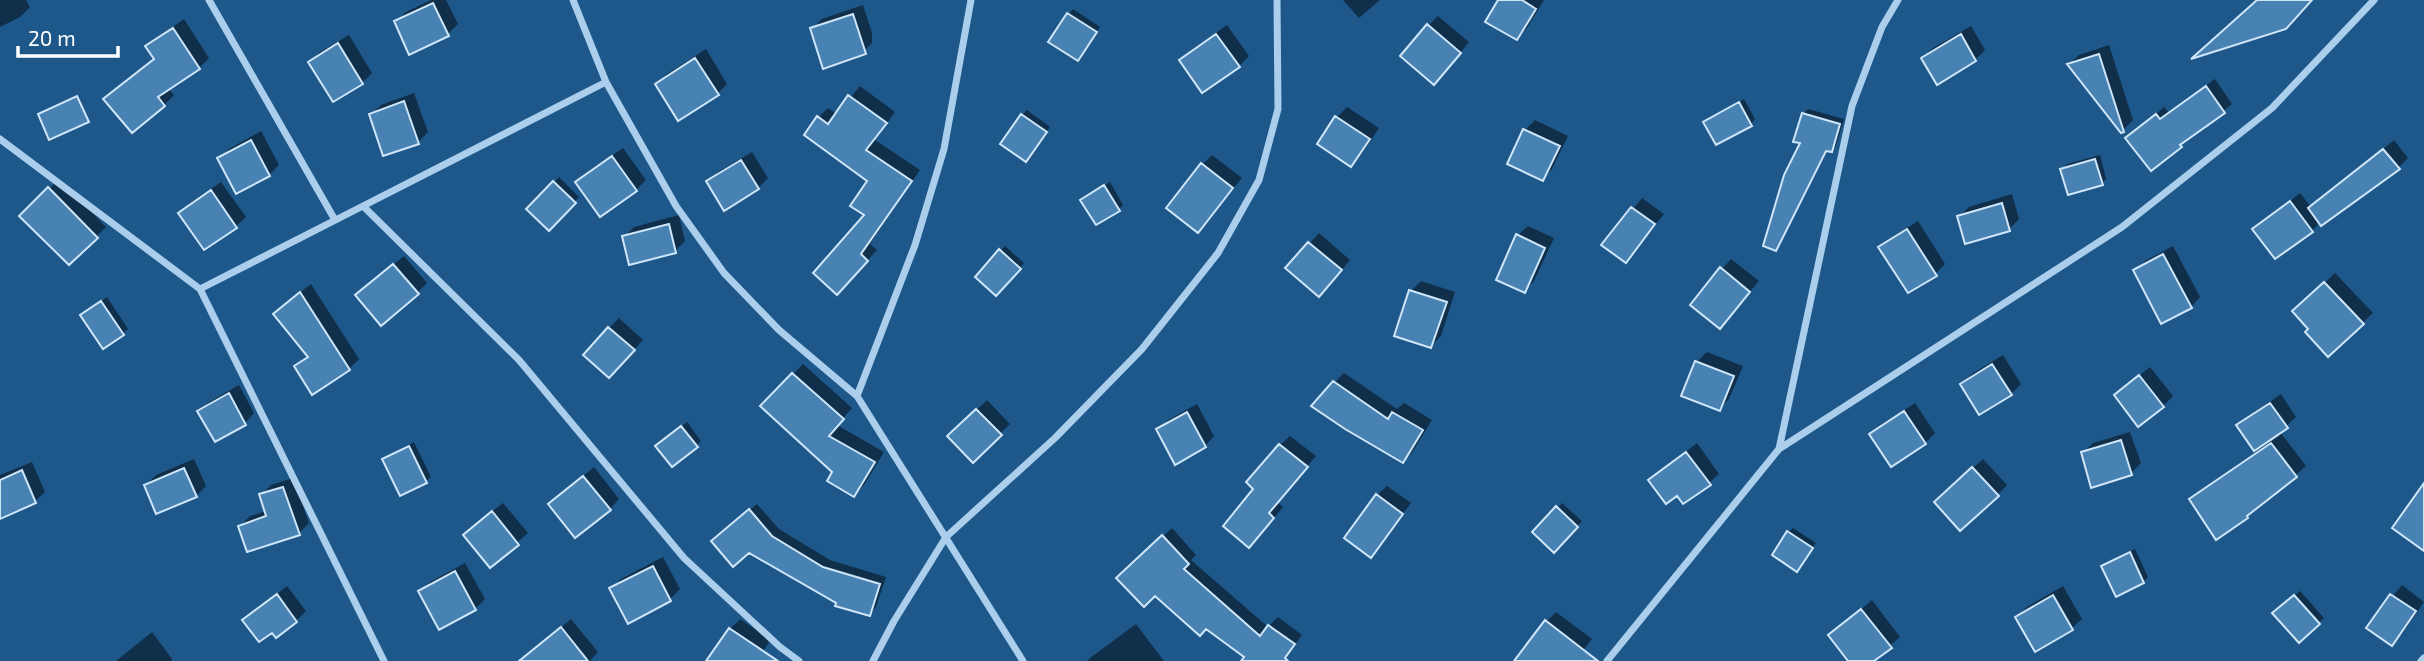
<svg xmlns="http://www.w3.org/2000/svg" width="2424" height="661" font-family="'Exo 2',sans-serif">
<rect width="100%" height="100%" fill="#1e588b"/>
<!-- shadow -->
<path fill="#0007" d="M0 0H26L30 7 20 17 0 27Z
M431 0H446L458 24 448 34 396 22 406 12Z
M1343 0H1380L1359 18Z
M1500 0H1544L1527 28 1517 38Z
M863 5 872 33V43L862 53 812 29 822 19Z
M1073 9 1100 27 1082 54 1069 14Z
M1438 16 1469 42 1444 73 1428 26Z
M184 19 209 58 199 68 168 88 174 95 164 105 106 99 155 58 148 46 158 37Z
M1227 25 1249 56 1239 66 1181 60 1191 50Z
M1971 26 1985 50 1975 60 1923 58 1933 48Z
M349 35 372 73 362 83 310 62 320 52Z
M2109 45 2133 120 2123 130 2069 64 2079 55Z
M706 49 727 84 717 94 657 84 667 74Z
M2215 79 2232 104 2151 169 2132 135 2164 107 2169 113Z
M860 86 895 112 875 140 920 170 870 244 877 250 847 282 867 215 870 181 818 118 828 108 837 114Z
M414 93 428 132 418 142 371 115 381 105Z
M69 99 81 121 40 115 45 110Z
M1744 99 1755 119 1751 124 1705 122Z
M1347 107 1379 128 1361 155 1351 165 1319 143 1337 117Z
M1808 109 1844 119 1836 146 1832 150 1828 149 1780 244 1776 249 1802 142 1803 114Z
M1027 110 1050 127 1030 155 1022 115Z
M1535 120 1568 136 1552 169 1542 179 1525 130Z
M261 131 279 165 269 175 219 159 229 149Z
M2394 140 2408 158 2398 168 2320 222 2312 231 2255 229 2300 193 2311 207Z
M623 148 646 180 636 190 578 182 587 172Z
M752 152 768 178 758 188 708 182 718 172Z
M1212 155 1242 178 1207 221 1202 165Z
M2100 155 2106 179 2102 184 2062 169 2067 164Z
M559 177 579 197 549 228 529 209Z
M59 179 106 227 69 263 22 216Z
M221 182 246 217 236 226 180 213 190 203Z
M1110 182 1123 205 1119 209 1082 200Z
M2012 194 2019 219 2009 229 1959 217 1969 207Z
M1642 198 1664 214 1625 261 1604 245Z
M679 215 685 241 675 251 624 237 634 227Z
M1918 221 1945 264 1935 274 1881 248 1891 238Z
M1528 226 1554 238 1534 281 1524 291 1518 235Z
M1319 233 1350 260 1329 285 1288 268Z
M1005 246 1024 263 996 294 977 277Z
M2173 246 2200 297 2191 307 2135 271 2145 261Z
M404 256 427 283 417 293 367 286Z
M1731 259 1759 281 1720 327 1722 269Z
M2335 273 2373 313 2328 355 2311 329 2305 302Z
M1421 281 1455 292 1441 336 1431 346 1411 291Z
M311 284 359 359 349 369 313 392 296 366 308 355 285 304Z
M107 297 128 329 103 347 87 311Z
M619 318 643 340 619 366 609 328Z
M1707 352 1743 366 1729 399 1719 409 1697 362Z
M2003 355 2021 384 2011 394 1962 384 1972 374Z
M803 364 852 408 837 425 884 452 864 485 854 495 834 471 763 406Z
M2150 367 2173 396 2163 406 2116 395Z
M1344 373 1397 409 1404 403 1432 420 1413 451 1403 461 1334 383Z
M239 385 254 413 245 423 200 411 209 402Z
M2281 394 2296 417 2280 432 2306 466 2247 517 2191 500 2201 490 2279 436 2277 433 2239 426 2249 416Z
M987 400 1010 424 973 460 950 436Z
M1915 403 1935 433 1925 443 1872 434 1882 424Z
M1197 404 1214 436 1205 446 1158 430 1168 420Z
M687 422 701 441 697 445 662 442Z
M2130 432 2141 463 2131 473 2083 453 2093 443Z
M1290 436 1316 456 1277 502 1283 507 1259 536 1256 489 1280 445Z
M414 442 431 477 426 481 384 460Z
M1697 443 1719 474 1709 483 1678 494 1650 480Z
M194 459 206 486 196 496 146 485 156 475Z
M1983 459 2007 485 1997 495 1946 492Z
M32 462 45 492 35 501 0 517V475Z
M594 467 619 499 610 509 550 504Z
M293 478 309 523 299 533 240 526 250 516 266 511 261 495 271 485Z
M1387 486 1411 503 1371 555 1377 495Z
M503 503 528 533 491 565 475 525Z
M1562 503 1582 521 1554 550 1534 532Z
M757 504 779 529 830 560 886 577 876 607 869 614 838 603 721 534Z
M1172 528 1196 555 1191 560 1268 627 1278 617 1302 635 1283 661H1253L1155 594 1119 578Z
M1793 528 1816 543 1801 565 1789 532Z
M2135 549 2148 577 2143 582 2103 567 2108 562Z
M663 557 680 589 670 599 629 622 612 589 621 579Z
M465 563 485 599 475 609 420 592 430 582Z
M2402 585 2424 602 2402 634 2392 644 2368 627Z
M287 586 306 611 296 621 276 635 272 630 245 620Z
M2063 586 2082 619 2072 628 2036 650 2017 617 2027 607Z
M2300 591 2324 618 2299 641 2279 609Z
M1872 600 1900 637 1872 661H1851L1831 635Z
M1556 612 1592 639 1575 661H1530L1546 622Z
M571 619 598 652 590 661H536L530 654Z
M740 619 771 640 756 661H715L730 629Z
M1136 624 1164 661H1087L1090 658Z
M152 632 172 659 171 661H116Z"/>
<!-- building -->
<path fill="#4782b2" stroke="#cfe6f9" stroke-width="2" d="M1498 0H1522L1536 9 1517 40 1485 22Z
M2257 0H2312L2286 29 2191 59Z
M433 3 449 36 409 55 394 21Z
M1067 13 1097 32 1078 61 1048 42Z
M853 14 866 54 823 69 810 28Z
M1427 24 1461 53 1434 85 1400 56Z
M173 28 200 69 158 97 165 106 132 133 103 99 154 59 145 46Z
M1216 34 1240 67 1202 93 1179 60Z
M1961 34 1976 61 1937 85 1921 58Z
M338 43 363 84 333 102 308 62Z
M2099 54 2124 132 2121 133 2067 64Z
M695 58 719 95 678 121 655 84Z
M2206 86 2225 113 2180 145 2182 147 2151 171 2125 138 2156 114 2160 119Z
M848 95 887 123 866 150 912 181 861 254 868 261 837 295 813 273 864 215 850 206 867 181 804 135 817 116 828 124Z
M77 96 89 122 49 140 38 114Z
M404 101 419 144 383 156 369 114Z
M1739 102 1752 126 1716 145 1703 122Z
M1802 113 1840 124 1832 152 1826 151 1776 251 1763 246 1784 175 1800 143 1793 142Z
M1021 114 1047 132 1026 162 1000 144Z
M1335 116 1370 139 1351 167 1317 144Z
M1523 129 1560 146 1543 181 1507 164Z
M251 140 270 176 236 194 217 158Z
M2383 149 2400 169 2321 226 2308 208Z
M612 156 637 191 600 217 575 182Z
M2095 159 2103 185 2068 195 2060 169Z
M741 160 759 189 724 211 706 181Z
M1201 163 1233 188 1198 233 1166 208Z
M553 181 576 203 549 231 526 209Z
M1104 185 1120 211 1096 225 1080 200Z
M48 187 98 238 69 265 19 216Z
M211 190 237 228 204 250 178 213Z
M2290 201 2313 232 2275 259 2252 229Z
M2002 203 2010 231 1965 244 1957 216Z
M1631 207 1655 224 1626 263 1601 245Z
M669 224 676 253 629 265 622 236Z
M1907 229 1937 276 1908 293 1878 247Z
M1516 234 1545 248 1525 293 1496 280Z
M1308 242 1342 270 1319 297 1285 268Z
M999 249 1021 269 996 296 975 277Z
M2163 254 2192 308 2161 324 2133 270Z
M393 264 419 294 381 326 355 295Z
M1720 267 1750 292 1720 329 1690 305Z
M2324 282 2364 324 2328 357 2305 332 2308 329 2292 311Z
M1409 290 1447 302 1431 348 1394 336Z
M300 292 350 370 312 395 294 366 308 357 273 314Z
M101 301 124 335 103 349 80 315Z
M608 327 635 350 609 378 583 355Z
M1695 361 1734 376 1720 411 1681 396Z
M1992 364 2012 395 1979 415 1960 384Z
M792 373 844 419 829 436 875 462 854 497 827 481 832 472 760 406Z
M2139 375 2164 407 2138 427 2114 395Z
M1333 381 1388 419 1392 412 1423 430 1403 463 1345 429 1311 406Z
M229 393 246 425 215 442 197 411Z
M2270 403 2288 428 2254 451 2236 425Z
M976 409 1002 435 973 463 947 436Z
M1904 411 1926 444 1891 467 1869 434Z
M1187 412 1206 447 1175 465 1156 429Z
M681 426 698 447 672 467 655 446Z
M2121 440 2132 475 2091 488 2081 452Z
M2271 443 2297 477 2247 516 2248 518 2216 540 2189 499Z
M1279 444 1308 467 1269 513 1274 518 1249 548 1223 526 1253 489 1246 482Z
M409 446 427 483 400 496 382 459Z
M1686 452 1711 485 1683 504 1677 496 1666 504 1648 480Z
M1972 467 1999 496 1960 531 1934 502Z
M184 468 197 497 156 514 144 485Z
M22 470 36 503 0 519V480Z
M583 476 611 510 575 538 548 504Z
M2424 483V551L2392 528Z
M283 487 300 535 247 552 238 526 266 516 259 494Z
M1376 494 1403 514 1371 558 1344 538Z
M1556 506 1578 527 1554 553 1532 532Z
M749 509 772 536 823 567 880 584 870 616 835 606 836 603 749 553 733 567 711 541Z
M492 511 519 545 490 568 463 535Z
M1787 531 1813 548 1797 572 1772 555Z
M1162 535 1189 564 1184 569 1260 636 1268 625 1295 644 1285 658 1288 661H1241L1244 657 1206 629 1200 636 1155 596 1144 607 1116 578Z
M2130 552 2144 583 2116 597 2101 566Z
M653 566 671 601 628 624 609 588Z
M455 571 476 610 439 630 418 591Z
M277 594 297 622 276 638 272 633 259 642 242 620Z
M2390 594 2416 611 2392 646 2366 628Z
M2053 595 2073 630 2035 652 2015 617Z
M2294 595 2320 624 2299 643 2272 613Z
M1861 609 1892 648 1874 661H1848L1828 635Z
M1545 620 1598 661H1514Z
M561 627 588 661H519Z
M729 628 778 661H706Z"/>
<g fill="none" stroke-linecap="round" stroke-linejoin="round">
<!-- minor -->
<path stroke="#aaceec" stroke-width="7" d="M209 0 335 220
M573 0 606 82 676 206 724 273 779 330 857 396 1023 661
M0 139 200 289 384 661
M363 206 606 82
M200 289 363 206 519 360 684 558 780 647 799 661
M857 396 915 245 944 149 971 0
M1779 449 2122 227 2272 108 2374 0
M873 661 894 621 946 537 1055 438 1142 349 1218 253 1259 180 1278 109 1277 0
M1607 661 1779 449 1852 106 1882 27 1898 0
M2421 661 2424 658"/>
</g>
<!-- scale -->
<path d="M18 46v10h100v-10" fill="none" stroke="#ffffff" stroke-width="3.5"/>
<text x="28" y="46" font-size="21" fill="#ffffff" stroke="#1e588b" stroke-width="5" paint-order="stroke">20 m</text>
</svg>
